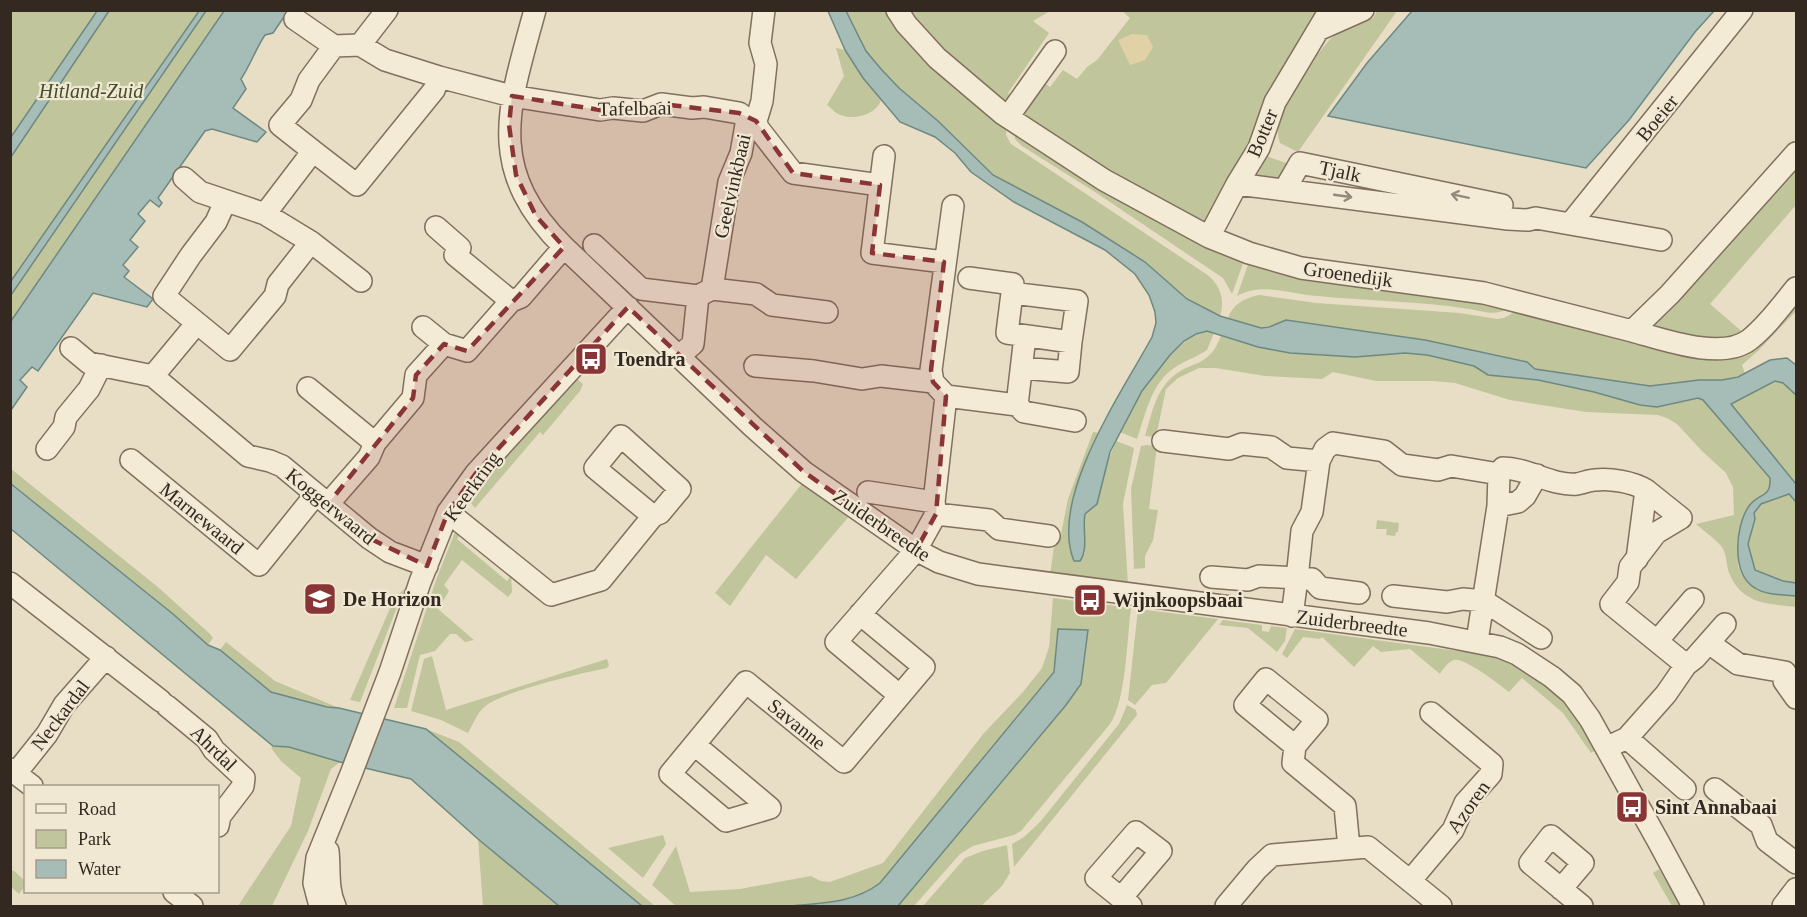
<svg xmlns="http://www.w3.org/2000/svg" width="1807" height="917" font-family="Georgia,serif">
<rect width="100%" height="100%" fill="#e8dec5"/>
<!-- green -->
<path fill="#c0c59b" d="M10 11H240L10 358Z
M846 11H891L1007 124 1006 135 1011 144 1209 276C1221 287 1225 301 1220 316L1187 299 1145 262 1082 222 993 175 938 121 899 88 881 69 866 51Z
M903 11H1050L1033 21 1049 33 1008 93 1015 100 1001 106 977 87Z
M1122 11H1322L1256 139 1206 226 1024 123 1022 112 1042 81 1050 87 1063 70 1077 79 1087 67 1097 60 1130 18Z
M1377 11H1397L1298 152 1280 143C1276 133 1278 117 1282 107 1287 94 1324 43 1335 35 1346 27 1360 23 1373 18Z
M836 48 845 50 881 101C874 116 852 121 838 114 834 112 830 107 827 105L844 76Z
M1015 132 1245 258 1232 294 1223 278 1095 192 1022 146 1015 139Z
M1266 156 1295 166 1287 183 1256 176Z
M1796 160V205L1710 304 1746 335 1721 343 1653 330V319Z
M1250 259 1508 308C1497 317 1482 311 1469 309 1419 301 1368 301 1318 296 1290 294 1263 282 1237 296Z
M1259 295 1316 303 1460 313 1497 319 1504 318 1522 308 1722 354 1796 299V311L1759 350 1742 365 1745 374 1722 380H1699L1650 387 1535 369 1527 362 1425 340 1286 320C1264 330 1250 329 1228 318 1233 304 1244 298 1259 295Z
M1207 331 1214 333 1207 350C1197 357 1184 361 1174 368 1151 384 1146 413 1137 439L1120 432C1137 397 1167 342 1207 331Z
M1221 336 1258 347 1312 355 1355 357 1405 353 1427 355 1474 366 1488 375 1538 380 1594 392 1640 405 1657 407 1698 398 1703 400 1770 478V488L1767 493 1751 503 1745 516 1738 543V566L1742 575 1762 591 1796 596V607C1766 603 1743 605 1729 573 1726 564 1727 553 1721 546 1714 538 1704 531 1696 524L1734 515 1733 487 1726 473 1702 451 1678 425 1669 419 1658 415 1586 412 1510 400 1455 383 1433 381H1376L1333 372 1322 379 1265 376 1216 368H1199L1178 378 1166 389 1156 437 1145 436C1151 417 1155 394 1169 380 1190 359 1208 370 1221 336Z
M576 378 583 384 580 391 543 435 540 432 475 508 471 503V488Z
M1775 381 1783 383 1796 395V484L1731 404Z
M1093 432 1099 433C1079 472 1068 506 1070 551L1085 554 1083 524 1085 514 1097 504 1103 473 1116 441 1132 447 1134 449 1123 504 1128 585 1080 577 1050 575 1055 539 1061 534 1068 499Z
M1147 445 1157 446 1149 509 1158 510 1153 540 1145 556V568L1134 569 1131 489 1141 446Z
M10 468 159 588 210 634 213 638 208 645 173 614 11 483Z
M804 481 850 515 796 579 766 555 730 606 715 593Z
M1790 494 1796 502V583L1783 581 1755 570 1748 544 1755 519 1754 513 1761 504Z
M1377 520 1399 523 1398 532H1396L1395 536 1386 535 1387 529H1376Z
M457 527 463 531 457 539 507 581 511 576 512 592 508 597 462 560 444 585 449 591 438 609 474 640 465 642 456 634H450L435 651 420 655 407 708H394L436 580Z
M408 586 401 597 360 702 350 700 395 597Z
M1053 598 1131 608C1127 638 1126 701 1110 724L1021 831 1014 835 973 846 960 854 914 906H898L1066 705 1081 684 1088 630 1058 629 1054 671 880 883 867 893 851 899 790 906H676L652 885 676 846 690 892 740 889 811 876 821 881 830 882 883 863 984 733 1023 692 1042 668 1049 647Z
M1138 609 1218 619 1166 683 1152 685 1135 705 1128 700Z
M1223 620 1262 625V631L1269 632 1271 626 1287 628 1285 641 1277 652 1248 628 1219 625Z
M1295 629 1494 656C1542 677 1574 702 1596 750L1591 753 1563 713 1522 678 1509 692C1500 685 1464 657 1454 660 1449 661 1443 669 1440 674L1410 649 1381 652 1373 646 1354 667 1322 637 1320 639 1303 637 1287 658 1282 654Z
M226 642 275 681 339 708 327 707 271 692 220 650Z
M432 656 446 710 607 659 609 665 607 668C583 673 497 692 482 709 476 716 472 726 468 733L441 720 411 711 424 659Z
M1127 705 1136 710 1137 715 1014 867 1012 844 1024 837 1040 822 1119 724Z
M426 729 459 742 655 906H642Z
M273 746 289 747 340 762 331 769 308 831 272 906H238L291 826 301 778 281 761 271 748Z
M663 835 666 844 643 878 608 848Z
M478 839 559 906H483Z
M1007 845 1010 873 1002 886 981 906H923L965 858 983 851Z
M1659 869 1681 906H1672L1653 873Z
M13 870 25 881V886L19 894 11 887V873Z"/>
<!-- sand -->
<path fill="#e1d1a6" d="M1132 34 1147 35 1153 47 1145 60 1130 65 1118 40Z"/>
<!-- water -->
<path fill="#a6bcb6" stroke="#6e8982" stroke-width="1.5" d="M97 11H109L11 157V137Z
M199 11H206L11 295V281Z
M224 11H288L273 33 265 35C255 50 251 64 241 79L246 89 233 108 266 132 257 142 212 129 205 131 158 198 162 203 159 207 150 200 138 214 145 221 130 240 138 247 123 265 129 271 124 277 153 299 147 307 93 293 38 371 32 367 20 380 27 387 11 410V321Z
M828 11H846L866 51 881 69 899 88 938 121 993 175 1082 222 1145 262 1187 299 1220 316 1261 328 1269 327 1286 320 1425 340 1527 362 1535 369 1650 386 1699 380H1722L1738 377 1770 360 1787 358 1796 365V395L1783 383 1775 381 1731 404 1796 484V502L1789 494 1761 504 1754 513 1755 519 1748 544 1755 570 1783 581 1796 583V596C1784 595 1765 595 1755 588 1731 574 1735 526 1749 506 1759 492 1771 499 1770 478L1703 400 1698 398 1657 407 1640 405 1594 392 1538 380 1488 375 1474 366 1427 355 1405 353 1355 357 1290 353 1258 347 1207 331 1196 334 1184 341 1170 355 1142 391 1110 452 1097 504 1085 514C1082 529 1089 548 1080 561H1074C1048 498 1123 391 1152 337L1156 323 1155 312 1149 295 1135 274 1105 250 1014 202 971 172 955 153 935 137 900 122 863 78 845 50Z
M1412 11V10L1714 11 1695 32 1629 120 1586 168 1328 116 1367 63Z
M10 483 173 614 208 645 220 650 271 692 327 707 339 708 426 729 642 906H559L478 839 411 779 340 762 289 747 273 746 11 529Z
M1058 629 1088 630 1081 684 1066 705 898 906H790C822 903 854 903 880 883L1054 672Z"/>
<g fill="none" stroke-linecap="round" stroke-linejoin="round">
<defs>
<path id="minor" d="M535 10C509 106 484 168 564 247L753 427 804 472 916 550 939 562 978 574 1429 633 1500 647 1517 654 1552 677 1572 694 1590 719 1658 841 1693 906
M764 10 760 43 766 64 762 101 756 121 758 128 793 173 880 185
M897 10 906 24 937 58 1003 114 1104 180 1209 237 1249 253 1301 268 1484 293 1632 331 1670 294 1796 153
M295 19 334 46
M1318 30 1363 10
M360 45 387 10
M1008 117 1055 51
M313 151 280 125 301 100 309 80 334 46 360 45 385 60 439 77
M884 156 872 253 944 262
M184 178 200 192 265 214
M1237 184 1508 219 1528 220 1536 218 1661 240
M1285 189 1300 163 1502 205
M1570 224 1742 10
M436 227 460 248 455 255 511 301
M1209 237 1237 184 1259 148 1275 102 1330 10
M594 245 641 289 698 296
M969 278 1013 284 1012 293
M361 281 311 242 265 214 313 151 357 185 434 90 439 77 512 96 600 110 613 108 643 111 661 104 692 108 704 107 739 113 747 119 756 121
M712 289 756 294 772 305 827 312
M1012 293 1077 301 1071 342 1007 333Z
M197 323 230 350 275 296 278 284 311 242
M423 327 444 344
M1632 331C1662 339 1721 361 1749 340 1767 326 1782 305 1796 288
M71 348 89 363 153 376 248 456 270 461 282 466 369 538 390 552 427 566
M679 356 693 344 698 296 712 289 729 182 741 153 747 119
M755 366 814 371 862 379 881 376 933 382
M1022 368 1068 372 1071 342
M153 376 197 323 164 296 191 255 216 222 225 202
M308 388 375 443
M946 396 1017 405 1024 412 1075 421
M1017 405 1025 336
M1163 441 1229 449 1242 444 1271 447 1287 458 1319 461 1325 449 1333 443 1384 451 1402 465 1438 470 1451 466 1499 474
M47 449 64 427 66 417 89 389 101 365
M131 460 259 565 316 494
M868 492 934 502
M328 504 369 457 375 443 413 398 416 375 444 344 467 351 511 301 521 297 564 247
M1498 506 1518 502 1525 496 1537 475
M448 512 551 595 601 580 653 516 660 513 680 489 621 436 595 468 653 516
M936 514 989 520 999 529 1049 536
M1211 577 1248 580 1259 576 1297 578 1302 531 1312 512 1319 461
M10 583 161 701
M1393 596 1447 602 1463 599 1484 601 1541 638
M1292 616 1297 578 1312 579 1320 588 1359 593
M1658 640 1693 599
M1477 641 1498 506 1499 474 1503 468C1528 468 1551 486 1577 484 1583 483 1589 480 1595 480 1610 478 1633 482 1646 490
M1709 643 1738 664 1785 672 1784 681 1796 698
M1686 665 1695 658 1725 624
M899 695 836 642 916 550 936 514 934 502 946 396 933 382 931 370 953 206
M167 706 207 739 214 750 244 778 243 786 220 816 218 826
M1627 738 1685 789
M695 745 770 808 726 821 670 774 746 682 844 762 924 667 860 614
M1295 746 1245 705 1266 679 1317 720 1295 746 1293 763 1345 806 1349 848
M1606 748 1627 738 1666 694 1686 665 1611 604 1628 582 1630 567 1656 533 1681 518 1646 490 1637 559
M10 769 32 786
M16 773 47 734 64 705 106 657
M1715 789 1761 825 1767 841 1796 863
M328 851C330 870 327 889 335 906
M1410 881 1453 830 1465 803 1491 774 1492 764 1431 713
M1561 889 1583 863 1551 836 1530 863 1582 906
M174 892 192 906
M1121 898 1161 851 1136 832 1096 878 1131 906
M320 906 314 883 317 858 351 774 390 672 420 582 448 512 476 473 628 307
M1226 906 1257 869 1272 855 1368 847 1441 906
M1783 906 1796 889"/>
</defs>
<!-- minor casing -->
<use href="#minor" stroke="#81705e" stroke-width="24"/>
<!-- minor -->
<use href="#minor" stroke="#f4ebd7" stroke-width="21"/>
</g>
<!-- one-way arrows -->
<defs><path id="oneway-shaft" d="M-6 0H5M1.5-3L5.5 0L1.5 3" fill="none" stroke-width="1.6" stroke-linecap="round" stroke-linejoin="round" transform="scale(1.5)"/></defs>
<g stroke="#948a7c">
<use href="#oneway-shaft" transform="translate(1343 196) rotate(8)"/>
<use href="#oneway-shaft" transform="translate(1460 196) rotate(-168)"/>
</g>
<!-- marked area -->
<path fill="#893536" fill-opacity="0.2" stroke="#893536" stroke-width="4.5" stroke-dasharray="12 8" stroke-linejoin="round" d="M512 96 600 110 643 111 661 104 739 113 756 121 793 173 880 185 872 253 944 262 931 370 933 382 946 396 936 514 916 550 804 472 628 307 476 473 448 512 427 566 369 538 328 504 413 398 416 375 444 344 467 351 564 247 536 216 516 175 509 125Z"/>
<!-- icons -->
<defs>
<symbol id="bus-square" viewBox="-11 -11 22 22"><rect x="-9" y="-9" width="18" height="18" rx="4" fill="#893536" stroke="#f1e8d4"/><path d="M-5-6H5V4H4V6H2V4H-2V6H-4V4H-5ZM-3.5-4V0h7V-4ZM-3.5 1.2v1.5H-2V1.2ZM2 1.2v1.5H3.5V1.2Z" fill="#fff"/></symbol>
<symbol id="school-square" viewBox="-11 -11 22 22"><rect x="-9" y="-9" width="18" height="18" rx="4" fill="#893536" stroke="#f1e8d4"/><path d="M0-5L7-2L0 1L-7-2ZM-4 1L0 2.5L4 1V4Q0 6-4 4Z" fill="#fff"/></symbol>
</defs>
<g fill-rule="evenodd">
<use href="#bus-square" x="572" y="340" width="38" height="38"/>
<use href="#school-square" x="301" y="580" width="38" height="38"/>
<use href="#bus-square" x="1071" y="581" width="38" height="38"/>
<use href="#bus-square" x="1613" y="788" width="38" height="38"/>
</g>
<g text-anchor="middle" stroke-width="4.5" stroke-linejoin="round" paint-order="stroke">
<!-- park labels -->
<g font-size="20" font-style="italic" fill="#444d29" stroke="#f1e8d4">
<text x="91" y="98">Hitland-Zuid</text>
</g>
<!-- street labels -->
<g font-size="20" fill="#332920" stroke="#f1e8d4">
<text transform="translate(635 108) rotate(-1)" y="7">Tafelbaai</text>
<text transform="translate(1657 118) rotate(-51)" y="7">Boeier</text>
<text transform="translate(1262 133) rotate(-67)" y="7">Botter</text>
<text transform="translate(1340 171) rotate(12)" y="7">Tjalk</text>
<text transform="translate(732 186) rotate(-77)" y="7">Geelvinkbaai</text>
<text transform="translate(1348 274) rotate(8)" y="7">Groenedijk</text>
<text transform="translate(472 486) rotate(-54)" y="7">Keerkring</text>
<text transform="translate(331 506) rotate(39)" y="7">Koggerwaard</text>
<text transform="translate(202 518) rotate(39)" y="7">Marnewaard</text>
<text transform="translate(882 525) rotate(34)" y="7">Zuiderbreedte</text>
<text transform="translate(1352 623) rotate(7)" y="7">Zuiderbreedte</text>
<text transform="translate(60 715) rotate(-53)" y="7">Neckardal</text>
<text transform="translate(797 724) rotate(39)" y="7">Savanne</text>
<text transform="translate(214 748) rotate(44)" y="7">Ahrdal</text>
<text transform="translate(1468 807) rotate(-55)" y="7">Azoren</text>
</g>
<!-- poi labels -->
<g font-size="20" font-weight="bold" fill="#332920" stroke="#f1e8d4" text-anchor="start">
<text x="614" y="366">Toendra</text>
<text x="343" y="606">De Horizon</text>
<text x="1113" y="607">Wijnkoopsbaai</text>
<text x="1655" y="814">Sint Annabaai</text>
</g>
</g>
<!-- border -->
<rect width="1807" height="917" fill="none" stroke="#332920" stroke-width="24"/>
<!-- legend -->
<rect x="24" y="785" width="195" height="108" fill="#f1e8d4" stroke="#a59c8c" stroke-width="1.5"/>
<rect x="36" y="804" width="30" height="9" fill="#f4ebd7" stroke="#a59c8c" stroke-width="1.5"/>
<text x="78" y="815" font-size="18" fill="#332920">Road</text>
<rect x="36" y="830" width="30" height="18" fill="#c0c59b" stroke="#a59c8c" stroke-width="1.5"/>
<text x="78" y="845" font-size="18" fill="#332920">Park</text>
<rect x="36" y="860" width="30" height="18" fill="#a6bcb6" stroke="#a59c8c" stroke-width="1.5"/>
<text x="78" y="875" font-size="18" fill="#332920">Water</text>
</svg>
